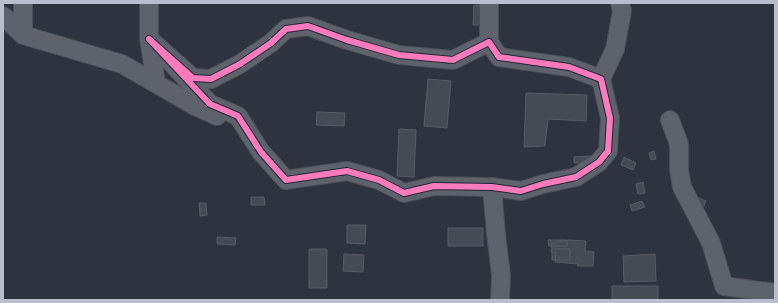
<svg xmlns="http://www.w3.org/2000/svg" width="778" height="303" font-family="'Alegreya Sans',sans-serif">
<rect width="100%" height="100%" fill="#2d333f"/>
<!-- building -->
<path fill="#454a54" stroke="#565b66" d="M474 5H484L483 25H473Z
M428 79 451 81 447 128 424 126Z
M526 93 587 95 586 121 548 119 545 146 524 147Z
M317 112 345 113 344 126 316 125Z
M399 129 416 130 414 177 397 176Z
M654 151 656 159 651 160 649 153Z
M590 156V162L574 163V157Z
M624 157 636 163 633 170 621 165Z
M643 182 645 193 638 194 636 184Z
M694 196 706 201 703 208 691 202Z
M251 197H264L265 205H251Z
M642 201 645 207 632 211 630 205Z
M199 203H206L207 215 200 216Z
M347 225H366L365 244 347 243Z
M448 228H483V246H448Z
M217 237 236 238 235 245 217 244Z
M548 240H567V246H549Z
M569 240 586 241 585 251 594 252 593 266H577L578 264 555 262 556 252H551L552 243Z
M309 249H327V288H309Z
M552 249H570V260H552Z
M344 254 364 255 363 272 343 271Z
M655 254 656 281 624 282 623 256Z
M612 286H658V299H612Z"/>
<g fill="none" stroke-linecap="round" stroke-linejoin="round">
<defs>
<path id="minor" d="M149 3V39L156 83
M3 16 23 35 122 64 195 106 217 116
M308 26 347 40 399 55 453 60 489 42 499 57 569 67 601 79 610 118 608 151 599 162 576 177 543 184 521 191 492 187 434 186 404 193 379 180 347 171 286 180 261 152 238 116 210 104 149 39 193 78 211 79 240 64 271 43 286 29Z
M23 35V3
M489 42V3
M601 79 615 49 622 11 620 3
M670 120 679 144V170L682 187 711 243 724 286 775 293
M492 187 496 234 501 275 500 300"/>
</defs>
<!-- minor casing -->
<use href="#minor" stroke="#4a4e57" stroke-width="20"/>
<!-- minor -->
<use href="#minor" stroke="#5e626c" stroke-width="18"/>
<defs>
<path id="cycleway" d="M308 26 347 40 399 55 453 60 489 42 499 57 569 67 601 79 610 118 608 151 599 162 576 177 543 184 521 191 492 187 434 186 404 193 379 180 347 171 286 180 261 152 238 116 210 104 149 39 193 78 211 79 240 64 271 43 286 29Z"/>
</defs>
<!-- cycleway casing -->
<use href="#cycleway" stroke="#1f273a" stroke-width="8"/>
<!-- cycleway -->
<use href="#cycleway" stroke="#fd7abc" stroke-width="6"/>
</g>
<!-- border -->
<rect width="778" height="303" fill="none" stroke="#b9bece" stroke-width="8"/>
</svg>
